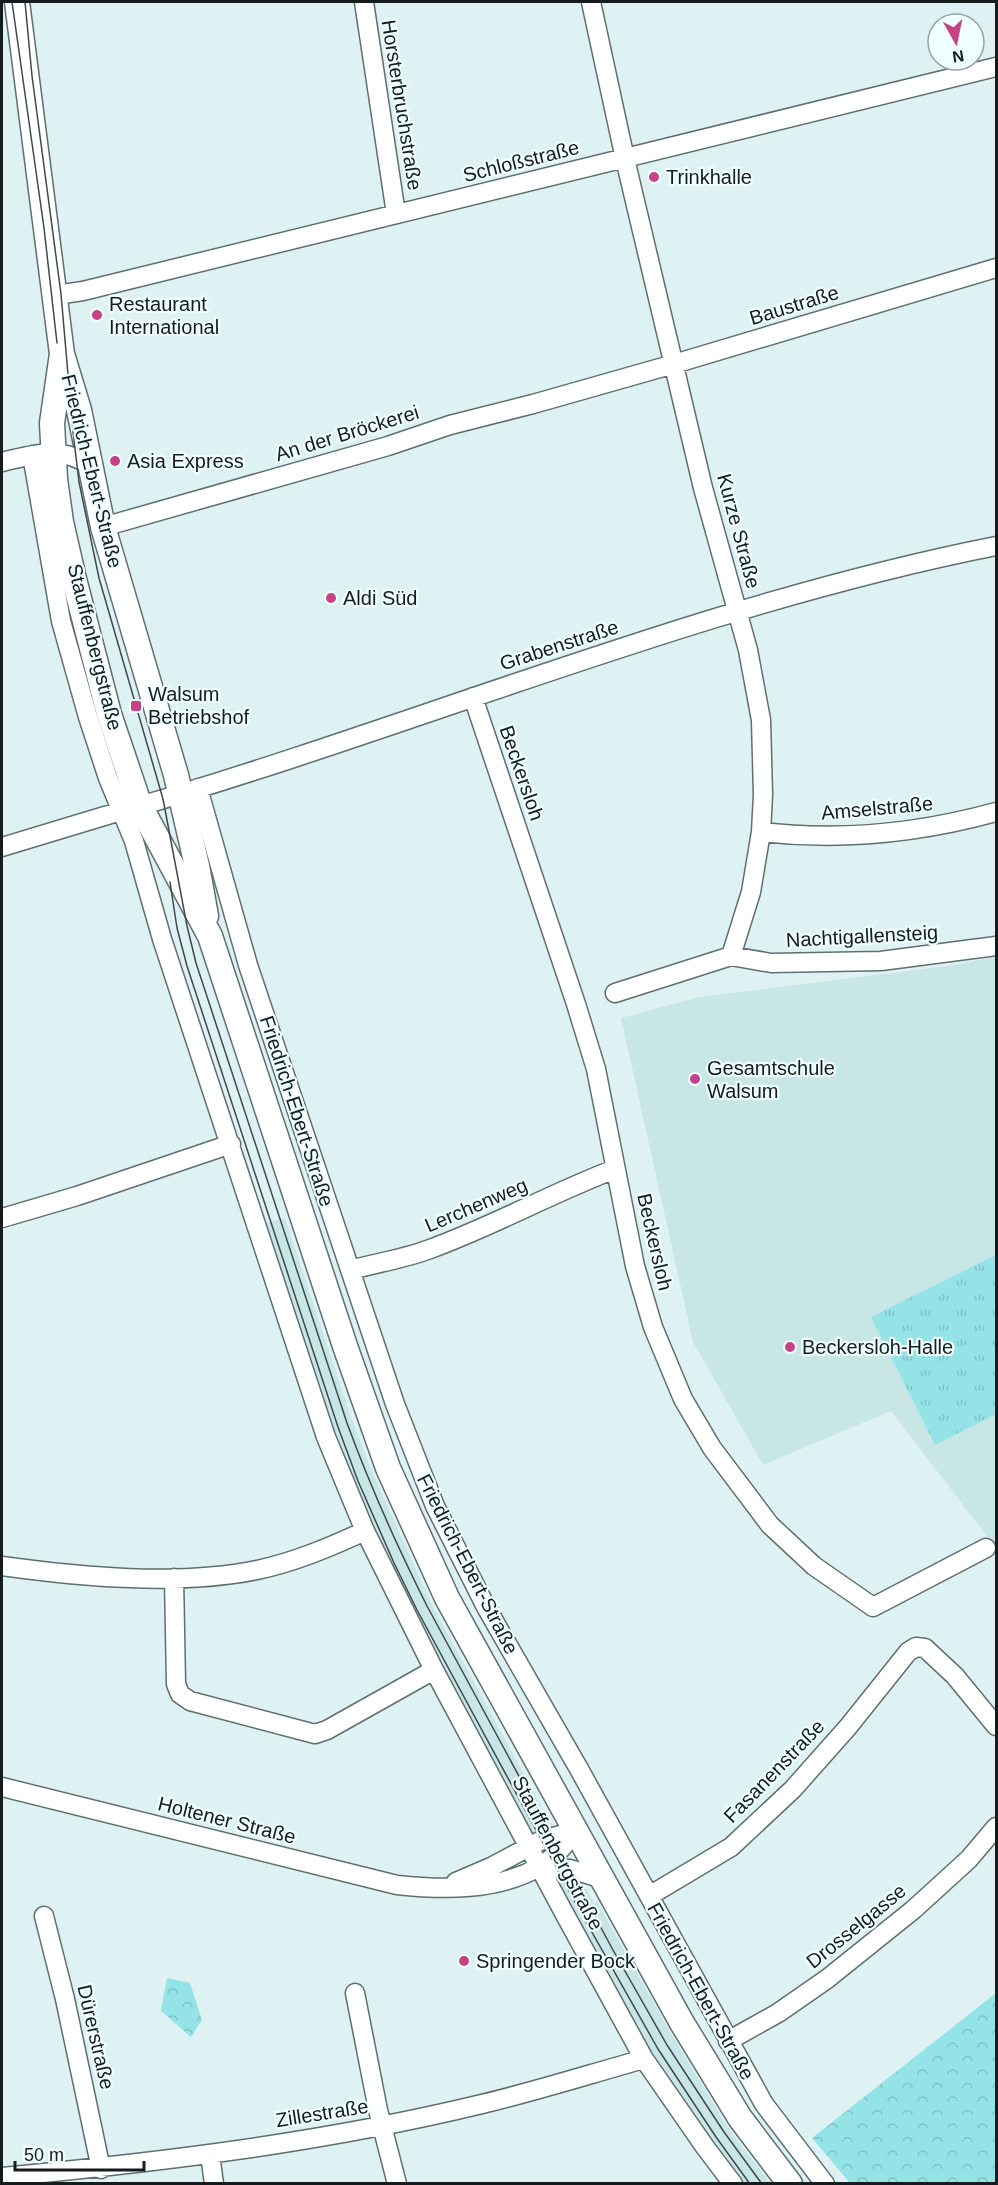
<svg xmlns="http://www.w3.org/2000/svg" width="998" height="2185" font-family="Helvetica,sans-serif">
<defs>
<pattern id="grass-tufts" width="24" height="20" patternUnits="userSpaceOnUse" patternTransform="scale(1.5)"><rect width="24" height="20" fill="#94e3e7"/><path d="M3 7l-1-3M5 7V3M7 7l1-3M15 17l-1-3M17 17v-4M19 17l1-3" fill="none" stroke="#7fc2c6"/></pattern>
<pattern id="park-crowns" width="20" height="18" patternUnits="userSpaceOnUse" patternTransform="scale(1.5)"><rect width="20" height="18" fill="#94e3e7"/><path d="M2 6a3 3 0 1 1 6 0M12 15a3 3 0 1 1 6 0" fill="none" stroke="#7fc2c6"/></pattern>
</defs>
<rect width="100%" height="100%" fill="#dff2f3"/>
<!-- built -->
<path fill="#c9e6e7" d="M996 957V1548L891 1411 763 1465 693 1342 621 1018 699 997 947 966Z
M285 1218 352 1420 373 1474 432 1605 594 1903 597 1902 673 2037 729 2129 770 2183H741L710 2142 624 2012 570 1915 575 1911 389 1566 354 1484 332 1426 265 1223Z"/>
<!-- grass -->
<path fill="url(#grass-tufts)" d="M996 1255V1414L935 1445 871 1317Z"/>
<!-- park -->
<path fill="url(#park-crowns)" d="M167 1978 190 1983 202 2020 191 2037 161 2011Z
M996 1993V2183H850L812 2138Z"/>
<g fill="none" stroke-linecap="round" stroke-linejoin="round">
<defs>
<path id="minor" d="M364 2 396 214
M591 2 625 159 703 488 748 650 761 720 763 795 761 832 751 892 731 956
M56 295 83 291 996 67
M32 455 61 621 88 717 108 778 134 841 162 939 326 1437 365 1531 434 1670 563 1911 644 2059 705 2147 733 2184
M2 462C36 454 58 445 90 465
M103 527 388 446 450 425 533 404 674 364 996 268
M473 697 576 1004 596 1069 635 1266 653 1327 683 1399 712 1448 770 1525 814 1566 873 1607 986 1548
M198 788 248 965 395 1404 435 1506 486 1607 579 1769 764 2104 825 2184
M140 806C426 722 703 604 996 546
M761 832C840 841 920 833 996 812
M2 847 121 811
M615 993 731 956 771 963 881 961 996 946
M2 1218 77 1196 231 1144
M350 1270C376 1263 404 1259 430 1249 493 1226 552 1193 615 1169
M2 1566C82 1577 178 1586 257 1570 295 1562 330 1547 365 1531
M174 1578 176 1684 180 1694 190 1701 315 1734 327 1730 434 1670
M2 1787 397 1885C443 1890 497 1891 539 1867 554 1859 565 1844 576 1831
M540 1867 570 1869 603 1879
M456 1882 491 1867 542 1840 576 1831
M649 1896 731 1847 793 1789 848 1727 908 1652 916 1647 925 1648 955 1676 996 1726
M44 1916 65 1999 101 2169
M355 1993 378 2110 397 2184
M728 2041 778 2013 827 1979 913 1910 969 1859 996 1827
M210 2154 214 2184
M2 2177C163 2162 325 2142 482 2104 537 2091 590 2074 644 2059"/>
<path id="major" d="M17 2 62 354 79 410 103 527 176 775 197 866 206 916
M62 354 52 423 55 479 61 522 74 579 109 714 140 806 210 936 345 1346 388 1468 447 1598 682 2023 740 2118 790 2184"/>
</defs>
<!-- minor casing -->
<use href="#minor" stroke="#5e6f6f" stroke-width="21"/>
<!-- major casing -->
<use href="#major" stroke="#5e6f6f" stroke-width="27"/>
<!-- minor -->
<use href="#minor" stroke="#fff" stroke-width="18"/>
<!-- major -->
<use href="#major" stroke="#fff" stroke-width="24"/>
<!-- tram -->
<path stroke="#404849" stroke-width="1.5" d="M12 2 44 228 57 343
M25 2 32 76 61 294 73 432 79 482 99 578 163 799 187 926 196 963 347 1423C370 1486 397 1546 427 1606L613 1950 667 2045 724 2132 762 2184
M170 882 177 928 187 966 338 1427 358 1481 394 1563 417 1610 576 1904 658 2049 716 2137 750 2184"/>
</g>
<!-- markers -->
<g fill="#c64286" stroke="#effeff" stroke-width="2">
<circle cx="654" cy="177" r="6"/>
<circle cx="97" cy="315" r="6"/>
<circle cx="115" cy="461" r="6"/>
<circle cx="331" cy="598" r="6"/>
<rect x="130" y="700" width="12" height="12" rx="3"/>
<circle cx="695" cy="1079" r="6"/>
<circle cx="790" cy="1347" r="6"/>
<circle cx="464" cy="1961" r="6"/>
</g>
<g text-anchor="middle" stroke-width="4.5" stroke-linejoin="round" paint-order="stroke">
<!-- street labels -->
<g font-size="20" fill="#161c1d" stroke="#effeff">
<text transform="translate(402 105) rotate(81)" y="7">Horsterbruchstraße</text>
<text transform="translate(521 161) rotate(-14)" y="7">Schloßstraße</text>
<text transform="translate(794 305) rotate(-17)" y="7">Baustraße</text>
<text transform="translate(347 433) rotate(-17)" y="7">An der Bröckerei</text>
<text transform="translate(92 471) rotate(76)" y="7">Friedrich-Ebert-Straße</text>
<text transform="translate(739 531) rotate(75)" y="7">Kurze Straße</text>
<text transform="translate(559 645) rotate(-18)" y="7">Grabenstraße</text>
<text transform="translate(95 647) rotate(76)" y="7">Stauffenbergstraße</text>
<text transform="translate(522 773) rotate(71)" y="7">Beckersloh</text>
<text transform="translate(877 808) rotate(-5)" y="7">Amselstraße</text>
<text transform="translate(862 936) rotate(-3)" y="7">Nachtigallensteig</text>
<text transform="translate(297 1111) rotate(72)" y="7">Friedrich-Ebert-Straße</text>
<text transform="translate(476 1205) rotate(-23)" y="7">Lerchenweg</text>
<text transform="translate(655 1242) rotate(77)" y="7">Beckersloh</text>
<text transform="translate(468 1564) rotate(63)" y="7">Friedrich-Ebert-Straße</text>
<text transform="translate(774 1771) rotate(-46)" y="7">Fasanenstraße</text>
<text transform="translate(227 1820) rotate(14)" y="7">Holtener Straße</text>
<text transform="translate(558 1853) rotate(62)" y="7">Stauffenbergstraße</text>
<text transform="translate(856 1926) rotate(-39)" y="7">Drosselgasse</text>
<text transform="translate(701 1991) rotate(61)" y="7">Friedrich-Ebert-Straße</text>
<text transform="translate(96 2037) rotate(77)" y="7">Dürerstraße</text>
<text transform="translate(322 2113) rotate(-9)" y="7">Zillestraße</text>
</g>
<!-- poi labels -->
<g font-size="20" fill="#161c1d" stroke="#effeff" text-anchor="start">
<text x="666" y="184">Trinkhalle</text>
<text x="109" y="311">Restaurant<tspan x="109" dy="23">International</tspan></text>
<text x="127" y="468">Asia Express</text>
<text x="343" y="605">Aldi Süd</text>
<text x="148" y="701">Walsum<tspan x="148" dy="23">Betriebshof</tspan></text>
<text x="707" y="1075">Gesamtschule<tspan x="707" dy="23">Walsum</tspan></text>
<text x="802" y="1354">Beckersloh-Halle</text>
<text x="476" y="1968">Springender Bock</text>
</g>
</g>
<!-- border -->
<rect width="998" height="2185" fill="none" stroke="#161c1d" stroke-width="6"/>
<!-- north arrow -->
<g transform="translate(956 42) rotate(171)"><circle r="28" fill="#effeff" stroke="#98a4a5" stroke-width="1.5"/>
<path d="M0-4.5L10 22L0 15L-10 22Z" fill="#c64286"/>
<text y="-9" font-size="16" font-weight="bold" text-anchor="middle" fill="#161c1d">N</text>
</g>
<!-- scale -->
<path d="M15 2161v9h129v-9" fill="none" stroke="#161c1d" stroke-width="3"/>
<text x="24" y="2161" font-size="18" fill="#161c1d" stroke="#effeff" stroke-width="4.5" paint-order="stroke">50 m</text>
</svg>
